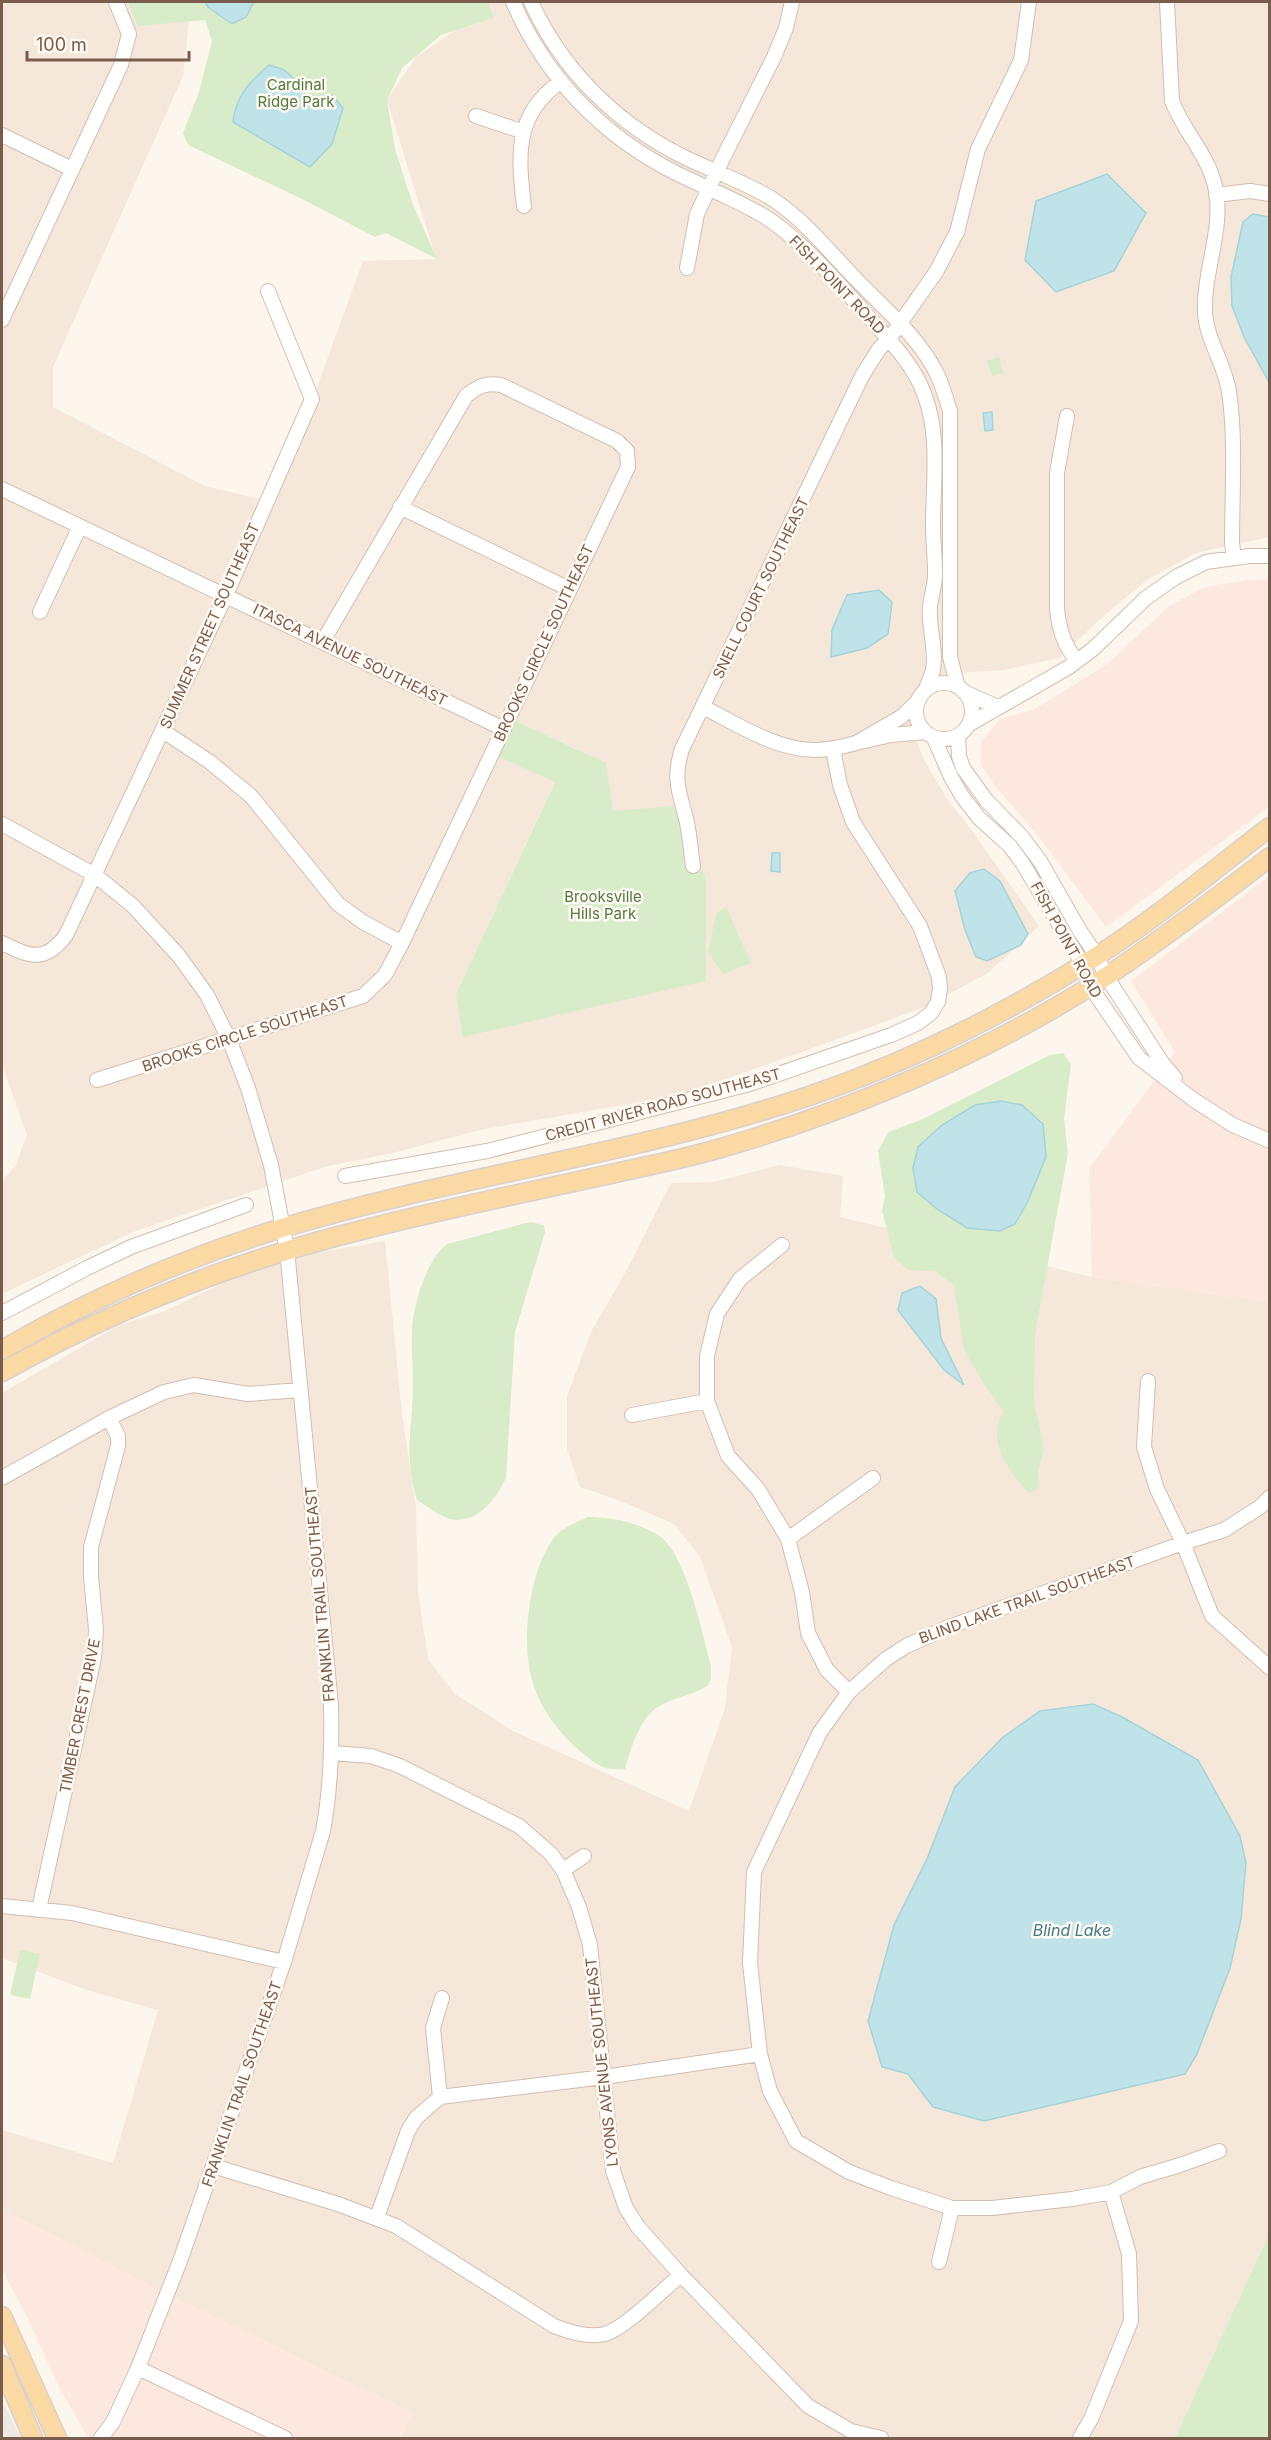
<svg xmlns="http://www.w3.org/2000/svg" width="1271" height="2440" font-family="Inter,sans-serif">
<rect width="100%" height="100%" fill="#fdf6ec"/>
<!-- residential -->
<path fill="#f5e8da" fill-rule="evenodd" d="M2 2H180L189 21 183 76 53 367V407L205 486 269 501 287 469 363 261 436 259 387 100 416 57 454 31 493 18 488 2H1269V537L1196 553 1147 580 1099 620 1059 658 1004 670 956 673 926 692 912 729 924 760 946 797 973 832 1039 926 988 973 925 1007 788 1057 681 1095 480 1130 393 1153 324 1167 133 1232 2 1294V1181L16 1165 27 1135 2 1065ZM515 721 577 749 613 811 456 994 555 781Z
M779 1165 843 1176 840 1217 1092 1277 1269 1302V2234L1175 2438H400L412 2413 152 2287 2 2209V2130L113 2163 158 2010 87 1990 2 1958V1393L119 1325 165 1311 268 1261 385 1241 402 1414 416 1507 418 1592 428 1659 455 1694 513 1731 689 1811 725 1708 732 1647 700 1557 674 1524 621 1501 580 1487 567 1449V1396L592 1330 625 1273 671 1183 714 1182Z"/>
<!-- commercial -->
<path fill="#fde8e0" d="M1269 579V807L1106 927 1039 837 995 786 981 765V742L1000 719 1033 710 1106 665 1168 607 1202 588 1247 580Z
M1269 876V1302L1092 1277 1089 1169 1175 1052 1131 981Z
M2 2209 152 2287 412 2413 400 2438H88L59 2387 27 2317 2 2270Z"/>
<!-- industrial -->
<path fill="#efe9e4" d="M2 2400 21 2438H2Z"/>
<!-- green -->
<path fill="#d8ecc9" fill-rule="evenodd" d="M128 2H488L494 18 441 35 402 68 387 100 395 149 413 205 437 259 386 233 375 237 302 199 188 145 183 133 199 92 212 41 205 20 138 26Z
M999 357 1003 373 992 376 987 361Z
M514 720 606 763 613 811 674 806 706 879V981L463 1037 456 994 555 782 497 756Z
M726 907 751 963 723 974 708 952 716 913Z
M1063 1053 1071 1064 1064 1119 1068 1153 1035 1334 1034 1399 1044 1449 1038 1471 1039 1488 1029 1493C1010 1473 984 1439 1004 1412L984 1384 964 1350 954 1285 934 1271 908 1270 894 1257 882 1211 885 1197 878 1151 888 1132 923 1119 1050 1055ZM1001 1101 1022 1105 1046 1157 1035 1182 975 1105Z
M530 1222 544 1225 545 1232 515 1332 506 1478C496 1499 477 1525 450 1519 439 1516 427 1506 417 1500 403 1455 413 1427 413 1382 413 1365 411 1348 412 1332 412 1308 427 1258 447 1244Z
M587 1517C611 1517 637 1522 658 1535 686 1552 702 1633 711 1665V1679L707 1686C693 1695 677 1697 663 1704 639 1716 632 1746 625 1769 603 1771 597 1765 580 1751 562 1736 543 1712 535 1689 519 1649 528 1574 553 1539 561 1528 576 1523 587 1517Z
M20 1950 40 1954 30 1999 10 1995Z
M1269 2234V2438H1175Z"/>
<!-- water -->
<path fill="#bfe3e8" stroke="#a5d3da" stroke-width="1.5" d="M205 2H254L246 17 232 24 208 7Z
M269 65C274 67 280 68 284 70 306 85 293 102 332 95L343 108 332 144 310 167 233 122C236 95 250 82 269 65Z
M1107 174 1146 213 1114 271 1056 292 1025 260 1036 201Z
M1253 214 1269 217V382L1244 337 1232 306 1231 277 1243 222Z
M992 412 993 430 985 431 983 413Z
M879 590 892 602 888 634 867 648 831 657 832 630 847 595Z
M772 853H780V872L771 871Z
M984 869 1000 881 1028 934 1021 945 987 961 976 957 965 930 955 891 970 873Z
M1001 1101 1022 1105 1043 1124 1046 1157 1028 1201 1015 1224 1000 1231 967 1228 937 1209 917 1192 913 1168 918 1147 942 1125 975 1105Z
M920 1286 936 1299 941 1338 964 1385 944 1370 898 1310 902 1293Z
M1093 1704 1122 1717 1198 1760 1240 1836 1246 1863 1241 1919 1230 1968 1197 2054 1185 2074 984 2121 933 2107 908 2074 882 2067 868 2021 894 1925 927 1859 955 1787 1002 1738 1040 1711Z"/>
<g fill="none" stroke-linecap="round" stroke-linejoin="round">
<defs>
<path id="minor" d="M513 2C545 76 601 135 674 172 705 188 737 199 767 218 802 241 839 284 867 315 889 340 914 364 925 396 940 437 933 483 933 526 933 541 935 556 935 571 936 583 931 595 930 607 928 627 937 649 933 670 931 677 928 684 925 691
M531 2C562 70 617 124 684 157 714 172 746 182 774 200 805 221 828 250 853 276 882 307 920 337 938 376 943 387 946 399 950 411V657L958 687
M1167 2 1172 101C1183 130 1206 153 1214 182 1226 226 1203 269 1205 313 1207 341 1225 364 1229 392 1236 437 1232 496 1232 543L1234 558
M476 116 524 132
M2 135 72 169
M1216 195 1250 191 1270 194
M524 206C518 156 514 115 560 82
M687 268 697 214 722 160 774 57 786 28 792 2
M2 320 121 65 129 34 116 2
M1067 416 1057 473V609C1059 629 1064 645 1077 661
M2 489 504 729
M400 507 569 589
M40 612 80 526
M916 711a28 28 0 1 1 56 0a28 28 0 1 1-56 0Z
M964 692 998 707
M919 700 901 717 856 743 891 735 926 732
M703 707C737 724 776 750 815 750 829 750 842 747 856 743
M968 725 1069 667 1093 649 1146 598 1176 577 1206 562 1249 556H1270
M163 731 210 762 251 796 338 904 363 922 402 943
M958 735 959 756 963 768 986 800 1022 837 1040 861 1080 931 1097 956 1106 976 1163 1064 1175 1078
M934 738 951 777 962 796 979 818 1010 846 1023 864 1083 965 1090 986 1139 1058 1194 1100 1233 1125 1270 1141
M2 824 95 875 133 906 179 956 207 995 229 1039 248 1088 271 1165 287 1250 331 1705C332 1748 331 1789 323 1831L284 1962 180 2261 138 2368 113 2422 101 2438
M693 866C691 852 690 837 687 823 680 792 672 781 682 749L862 376 879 349 889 339 936 272 957 232 978 149 1021 60 1029 2
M2 943C29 956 45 964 66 935L226 595 312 399 268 291
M97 1080 363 996 385 975 402 943 628 467 627 451 617 441 501 385C486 382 477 387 466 396L323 641
M345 1176 487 1151 750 1084 891 1035 918 1023 931 1013 938 1002 940 989 939 977 920 926 853 822 840 785 833 749
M782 1245 740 1279 717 1314 707 1356V1401L728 1456 758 1489 788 1539 802 1592 808 1633 827 1670 849 1692
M2 1313 87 1268 131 1247 246 1205
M1148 1381 1144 1447 1157 1489 1183 1543 1212 1616 1270 1668
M632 1415 707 1401
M2 1478 109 1418 164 1392 194 1385 248 1394 300 1390
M788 1539 873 1478
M332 1753 371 1756 400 1766 519 1826 551 1854 563 1870 579 1907 590 1945 613 2171 626 2208 638 2227 681 2275 808 2406 851 2431 881 2438
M563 1870 584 1856
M2 1906 72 1913 284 1962
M39 1909 94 1658 96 1630 91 1576V1547L118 1446V1436L109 1418
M440 2097 433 2028 442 1998
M1219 2151 1180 2165 1140 2177 1111 2192 1072 2199 992 2208H952L891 2188 849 2172 796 2141 770 2091 760 2054 750 1963 754 1872 820 1732 849 1692 886 1659 906 1646 949 1627 1183 1543 1224 1530 1260 1507 1270 1497
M213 2166 338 2204 396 2226 554 2326C570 2332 588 2338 605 2334 626 2328 662 2290 681 2275
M377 2217 408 2131 416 2118 440 2097 604 2077 760 2054
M939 2262 952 2208
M138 2368 285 2438
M1080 2438 1091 2419 1131 2321 1129 2254 1111 2192"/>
<path id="major" d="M2 1350C90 1299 184 1258 282 1228 456 1176 637 1154 809 1096 909 1062 1007 1013 1097 956 1157 918 1213 870 1270 827
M2 1372C115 1309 236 1261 362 1230 447 1208 534 1191 620 1172 656 1164 692 1157 728 1146 860 1107 990 1051 1107 976 1163 939 1216 898 1270 857
M2 2316 57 2438
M2 2365 33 2438"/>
</defs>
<!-- minor casing -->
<use href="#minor" stroke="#d1beb0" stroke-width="16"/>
<!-- major casing -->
<use href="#major" stroke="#dad1cd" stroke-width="21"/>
<!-- minor -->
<use href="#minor" stroke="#fff" stroke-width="14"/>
<!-- major -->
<use href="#major" stroke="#fbd9a5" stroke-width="18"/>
</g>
<g text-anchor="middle" stroke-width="5" stroke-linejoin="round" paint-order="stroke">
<!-- park labels -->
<g font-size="15" fill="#537a41" stroke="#fffaf3">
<text x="296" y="90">Cardinal<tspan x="296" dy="17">Ridge Park</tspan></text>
<text x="603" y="902">Brooksville<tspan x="603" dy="17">Hills Park</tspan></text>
</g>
<!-- street labels -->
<g font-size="15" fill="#7a5c4d" stroke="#fffaf3">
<text transform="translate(837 285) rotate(46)" y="5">FISH POINT ROAD</text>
<text transform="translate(761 588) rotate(-64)" y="5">SNELL COURT SOUTHEAST</text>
<text transform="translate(210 626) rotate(-66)" y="5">SUMMER STREET SOUTHEAST</text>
<text transform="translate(544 643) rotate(-65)" y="5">BROOKS CIRCLE SOUTHEAST</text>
<text transform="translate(350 655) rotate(26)" y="5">ITASCA AVENUE SOUTHEAST</text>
<text transform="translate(1066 940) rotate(61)" y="5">FISH POINT ROAD</text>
<text transform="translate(245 1034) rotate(-18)" y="5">BROOKS CIRCLE SOUTHEAST</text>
<text transform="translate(663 1105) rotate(-15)" y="5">CREDIT RIVER ROAD SOUTHEAST</text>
<text transform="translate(320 1594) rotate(-95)" y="5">FRANKLIN TRAIL SOUTHEAST</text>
<text transform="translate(1027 1600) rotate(-20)" y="5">BLIND LAKE TRAIL SOUTHEAST</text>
<text transform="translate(80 1716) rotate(-79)" y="5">TIMBER CREST DRIVE</text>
<text transform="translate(602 2062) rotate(-96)" y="5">LYONS AVENUE SOUTHEAST</text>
<text transform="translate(242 2084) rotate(-71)" y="5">FRANKLIN TRAIL SOUTHEAST</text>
</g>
<!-- water labels -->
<g font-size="16" font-style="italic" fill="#437c86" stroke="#fffaf3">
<text x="1072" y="1936">Blind Lake</text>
</g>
</g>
<!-- border -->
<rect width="1271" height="2440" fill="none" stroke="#7a5c4d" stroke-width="6"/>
<!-- scale -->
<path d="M27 51v9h162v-9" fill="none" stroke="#7a5c4d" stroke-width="3"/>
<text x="36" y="51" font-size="18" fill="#7a5c4d" stroke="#fffaf3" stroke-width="4.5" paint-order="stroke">100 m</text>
</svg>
